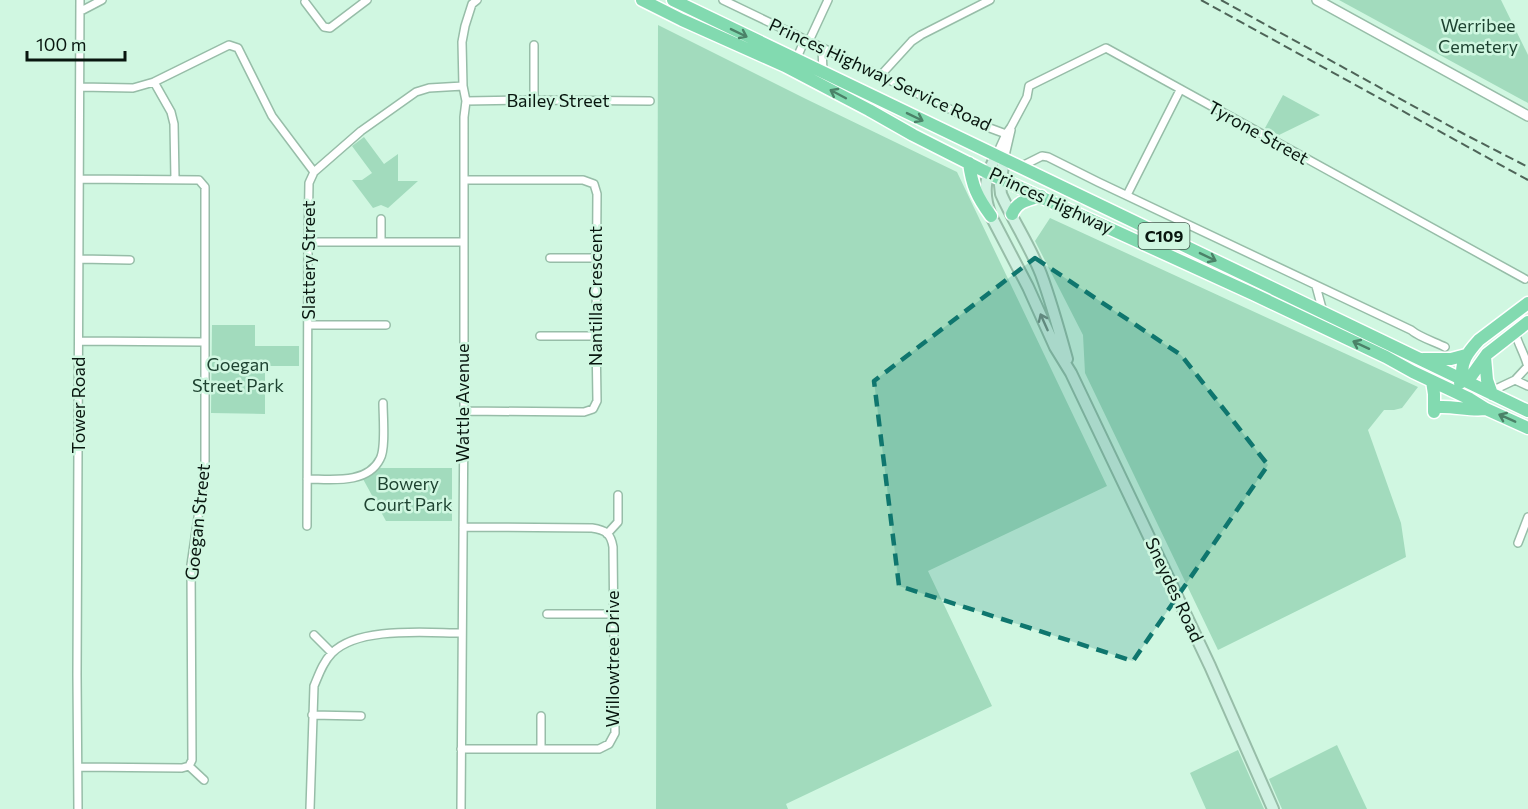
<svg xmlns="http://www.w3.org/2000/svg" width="1528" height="809" font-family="Commissioner,sans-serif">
<rect width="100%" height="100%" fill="#d0f7e1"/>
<!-- green -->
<path fill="#a2dbbd" d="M1339 0H1501L1528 55V103Z
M658 25 806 99 957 172 1107 486 928 571 992 706 786 804 788 809H656Z
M1283 95 1320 115 1279 135 1265 128Z
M364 137 384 164 398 154V181H418L388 208 381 205 373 208 352 180H362L372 173 352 146Z
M1050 218 1418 387 1402 408 1394 410H1384L1368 430 1401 523 1406 557 1218 650 1085 373 1083 335 1035 241Z
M212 325H255V346H299V366H265V414L211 413Z
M380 468H452V521H386L363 479 371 475Z
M1337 745 1367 809H1282L1269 779Z
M1238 750 1264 809H1206L1190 773Z"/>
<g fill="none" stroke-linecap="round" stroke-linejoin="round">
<defs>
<path id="minor" d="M723 0 987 127 1006 134
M305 2 324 27 330 28 367 0
M81 11 102 0
M809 41 828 0
M534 45V100
M822 48 823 72
M796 60 805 39
M880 76 912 41 921 35 990 0
M154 82 171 112 174 124 175 179
M80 87 133 88 154 82 229 45 238 48 272 116 314 172
M466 101 534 100 650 101
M996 156 1006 134 1011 127 1027 97 1029 86 1106 48 1525 279
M1004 160 1011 130
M1020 167 1042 156 1048 157 1098 182 1411 330C1419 337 1435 342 1445 347
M1127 195 1180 90
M308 242H464
M381 242V219
M550 258H596
M80 259 130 260
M1316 286 1323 312
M308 325H386
M1515 332C1518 345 1526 356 1528 368
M540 336H596
M79 341 204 342
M1515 380 1527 367
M1492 394 1498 388 1515 380 1528 386
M464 411 584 412 593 409 597 401 596 336 597 194 594 184 583 180H465
M307 479C330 479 367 485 380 459 386 449 383 416 383 403
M307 526 308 242 309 183 314 172 361 131 416 92 429 88 463 86
M607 534 618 522V495
M1518 543 1528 517
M547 614H613
M314 635 332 653
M312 715 361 716
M541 716V748
M461 749H599L609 744 615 733 613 547C611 534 606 530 592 528L463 527
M189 766 204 780
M78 767 182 768 189 766 192 760 191 565 205 470V187L199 180 80 179
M78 809 77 675 80 0
M310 809 314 686C319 674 323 662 332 653 358 626 427 633 462 633
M461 809 464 411V117L466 101 463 86 462 42 465 26 472 4 477 0"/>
<path id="tertiary" d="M1317 0 1528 116"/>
<path id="secondary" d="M996 156C985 177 982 193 991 216L1028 287 1055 347 1071 373 1142 522 1210 666 1273 809
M1004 160 1000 185 1001 194C1013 221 1030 246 1041 274 1051 301 1059 330 1067 359"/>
<path id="trunk" d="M642 0 682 20 785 66 869 110 913 135 988 173 1253 294 1386 357 1413 372 1470 399 1486 409 1528 428
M673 0 1528 411
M969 163C972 186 977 197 991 216
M1012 214C1017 201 1028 200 1041 196
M1485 357 1487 380 1492 394
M1423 359H1451L1466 355
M1463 380C1459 363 1468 352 1479 340L1528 303
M1432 381 1434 394V412
M1460 383 1463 380 1472 375 1487 354 1528 322
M1439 407C1454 406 1470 411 1485 409"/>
</defs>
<!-- minor casing -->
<use href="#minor" stroke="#97bda8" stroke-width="10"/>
<!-- tertiary casing -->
<use href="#tertiary" stroke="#97bda8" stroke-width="12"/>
<!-- secondary casing -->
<use href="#secondary" stroke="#97bda8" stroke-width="14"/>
<!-- trunk casing -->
<use href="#trunk" stroke="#fff" stroke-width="15"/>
<!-- minor -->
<use href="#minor" stroke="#fff" stroke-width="7"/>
<!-- tertiary -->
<use href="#tertiary" stroke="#fff" stroke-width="9"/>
<!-- secondary -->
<use href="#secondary" stroke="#d0f1e2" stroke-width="10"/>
<!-- trunk -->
<use href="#trunk" stroke="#82dab0" stroke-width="12"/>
<!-- rail -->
<path stroke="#4e6458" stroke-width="2" stroke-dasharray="9 4.5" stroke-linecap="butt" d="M1201 0 1528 180
M1221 0 1464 134 1528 167"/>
</g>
<!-- one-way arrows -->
<defs><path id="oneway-shaft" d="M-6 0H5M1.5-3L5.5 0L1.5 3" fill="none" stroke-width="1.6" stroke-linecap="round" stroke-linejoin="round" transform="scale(1.5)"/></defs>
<g stroke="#4b8268">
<use href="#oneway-shaft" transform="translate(739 33) rotate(26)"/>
<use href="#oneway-shaft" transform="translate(838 94) rotate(-152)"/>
<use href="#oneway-shaft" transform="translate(915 117) rotate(26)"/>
<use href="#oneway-shaft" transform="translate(1208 257) rotate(26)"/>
<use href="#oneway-shaft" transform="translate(1361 345) rotate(-155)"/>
<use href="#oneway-shaft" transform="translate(1507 418) rotate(-156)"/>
</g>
<use stroke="#768e83" href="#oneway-shaft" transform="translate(1044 322) rotate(-114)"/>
<!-- marked area -->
<path fill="#0f766e" fill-opacity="0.2" stroke="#0f766e" stroke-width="4.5" stroke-dasharray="12 8" stroke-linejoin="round" d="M1035 258 1181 355 1268 465 1133 661 899 586 874 381Z"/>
<g text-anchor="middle" stroke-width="5" stroke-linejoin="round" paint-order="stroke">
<!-- shield labels -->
<rect fill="#d0f7e1" stroke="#445a4e" stroke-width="1.5" x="1138.5" y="223" width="51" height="26" rx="4.5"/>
<g font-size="16" font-weight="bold" fill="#08160f">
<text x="1164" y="242">C109</text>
</g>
<!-- park labels -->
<g font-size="18" fill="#1e4331" stroke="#d0f7e1">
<text x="1478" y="32">Werribee<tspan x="1478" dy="21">Cemetery</tspan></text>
<text x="238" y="371">Goegan<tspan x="238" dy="21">Street Park</tspan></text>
<text x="408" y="490">Bowery<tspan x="408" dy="21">Court Park</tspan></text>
</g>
<!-- street labels -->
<g font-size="18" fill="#08160f" stroke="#d0f7e1">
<text transform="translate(880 75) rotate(25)" y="6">Princes Highway Service Road</text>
<text x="558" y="107">Bailey Street</text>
<text transform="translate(1258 133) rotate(29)" y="6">Tyrone Street</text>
<text transform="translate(1051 201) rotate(25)" y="6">Princes Highway</text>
<text transform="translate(309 260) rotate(-90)" y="6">Slattery Street</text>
<text transform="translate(596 296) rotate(-90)" y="6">Nantilla Crescent</text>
<text transform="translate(463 403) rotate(-90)" y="6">Wattle Avenue</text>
<text transform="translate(79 405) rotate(-90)" y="6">Tower Road</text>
<text transform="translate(198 522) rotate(-84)" y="6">Goegan Street</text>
<text transform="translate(1174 590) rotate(65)" y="6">Sneydes Road</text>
<text transform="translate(613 659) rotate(-90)" y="6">Willowtree Drive</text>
</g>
</g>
<!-- scale -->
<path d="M27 51v9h98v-9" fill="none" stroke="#08160f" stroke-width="3"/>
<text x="36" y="51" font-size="18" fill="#08160f" stroke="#d0f7e1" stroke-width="4.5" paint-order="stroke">100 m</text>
</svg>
